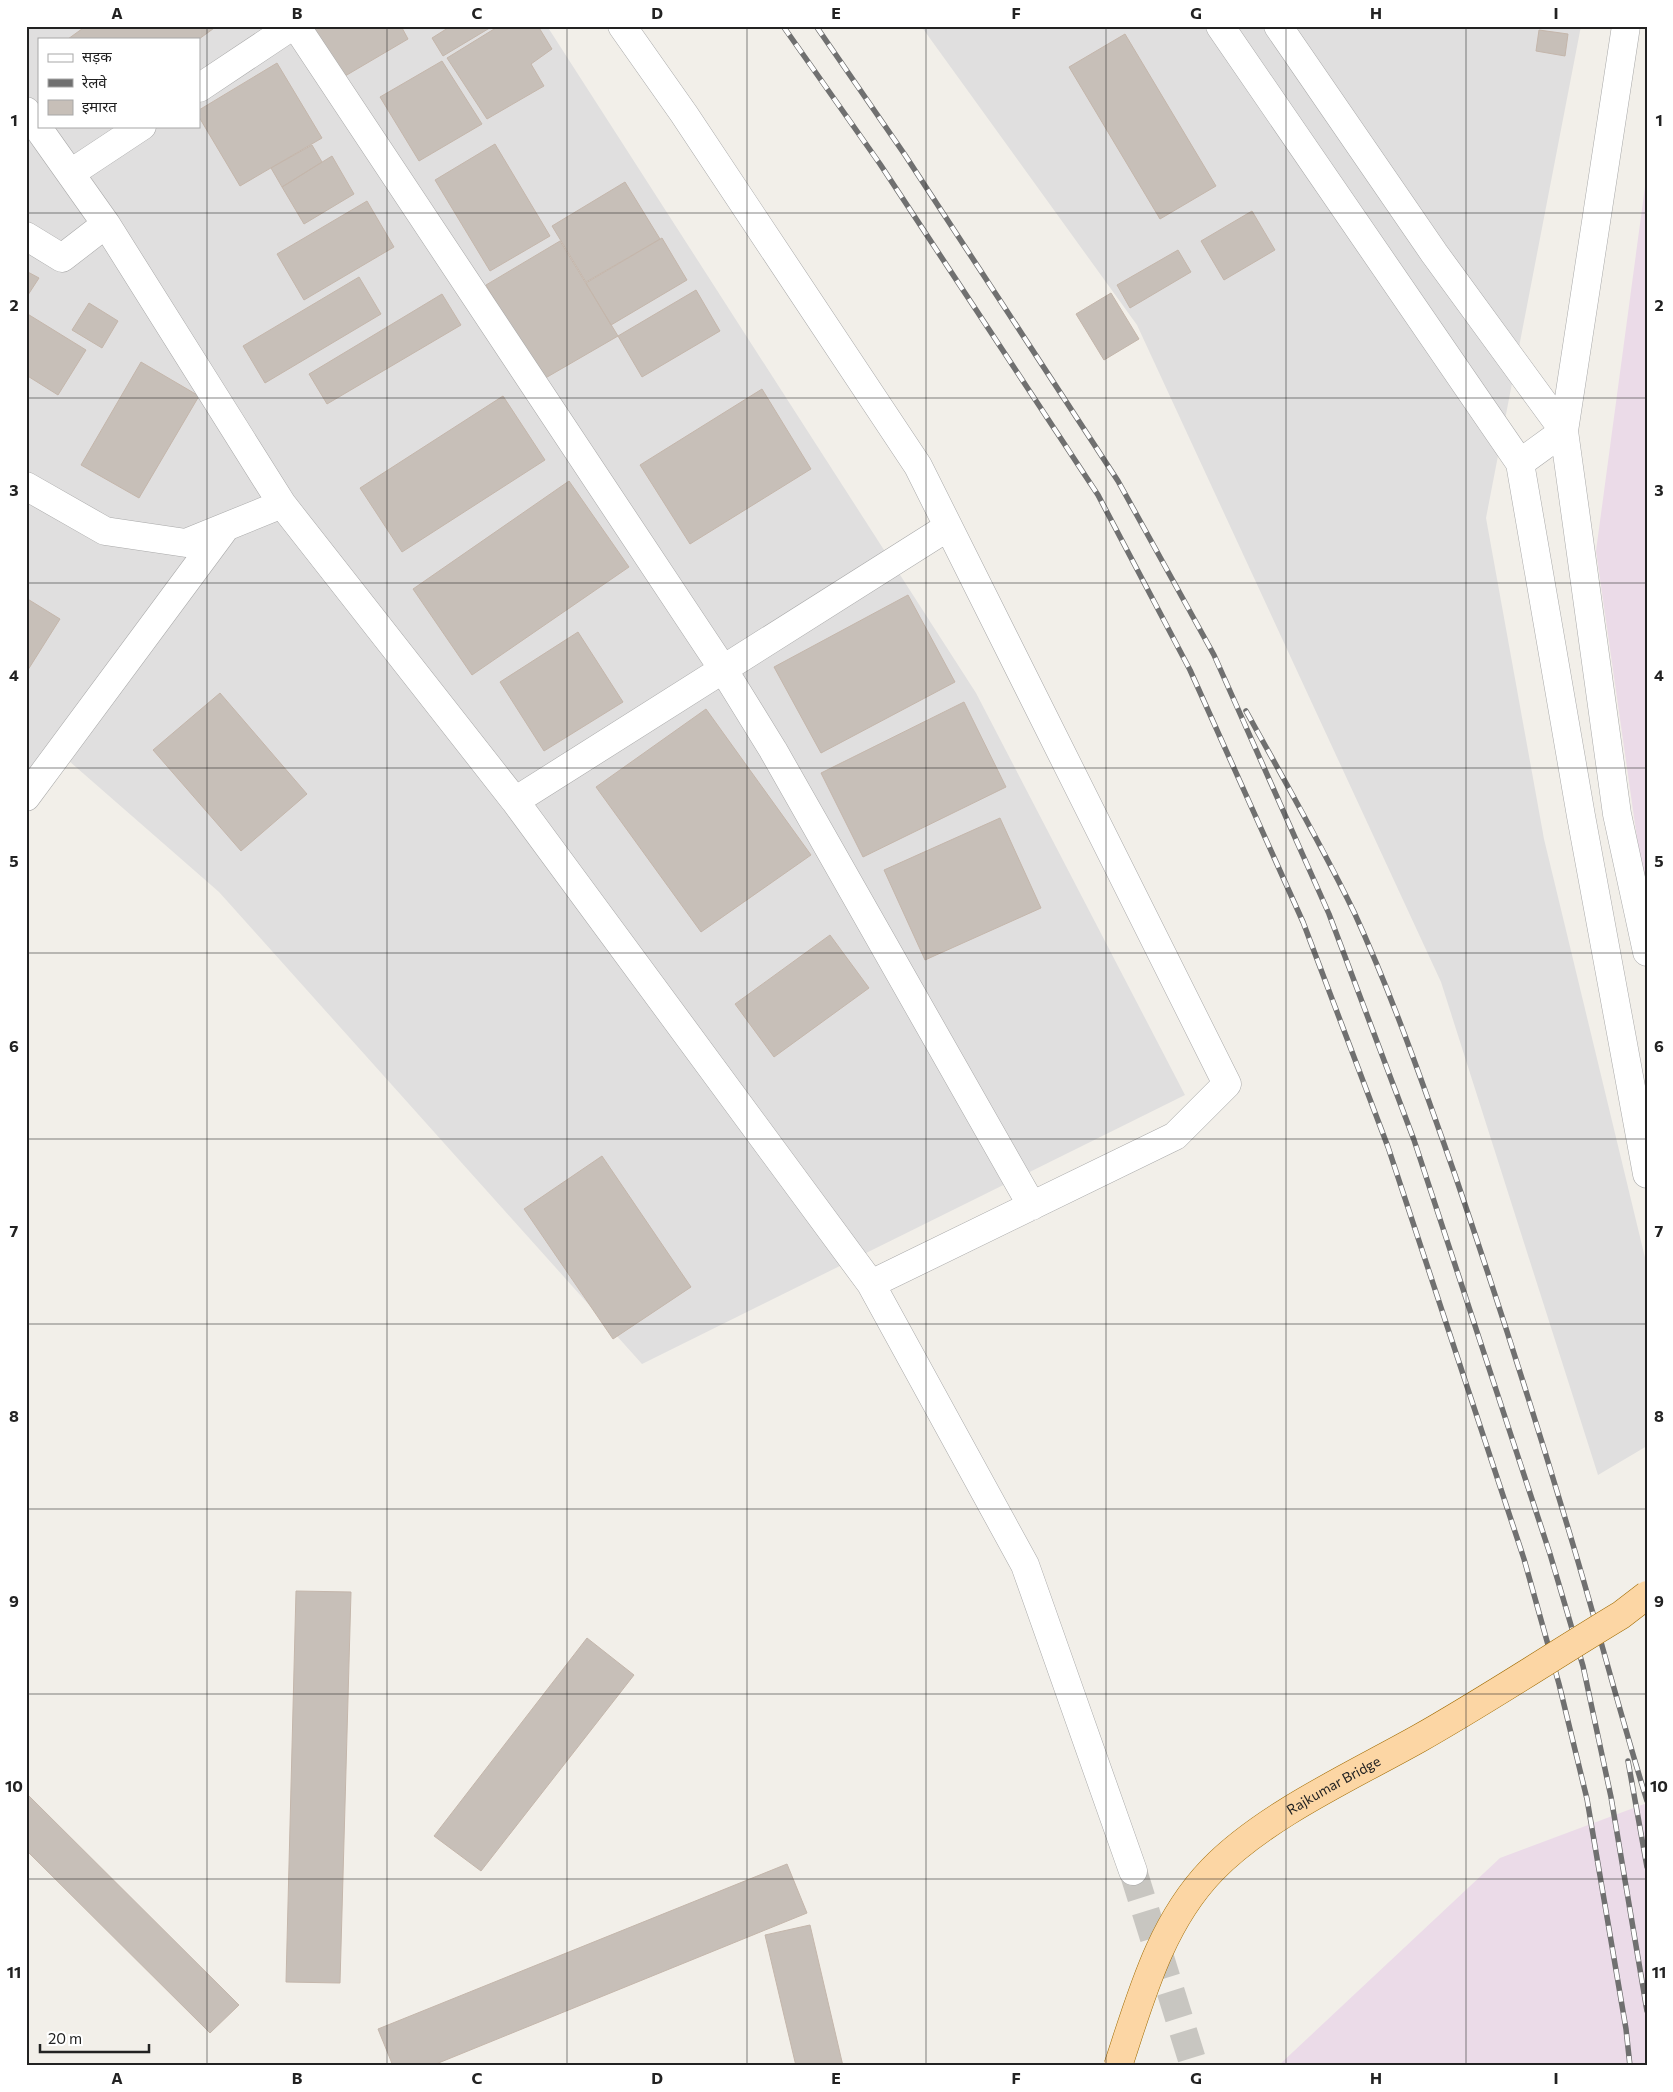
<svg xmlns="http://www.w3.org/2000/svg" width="1673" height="2092" font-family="Commissioner,'Noto Sans Devanagari',sans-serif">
<rect width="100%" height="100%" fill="#f2efe9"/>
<!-- residential -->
<path fill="#e0dfdf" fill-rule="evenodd" d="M26 26H547L976 693 1185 1095 642 1364 219 892 53 747 26 820ZM39 39H199V126H39Z
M921 26H1581L1486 518 1544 839 1647 1266V1446L1598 1475 1441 982 1137 325Z"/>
<!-- industrial -->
<path fill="#ebdbe8" d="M1647 172V908L1596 551Z
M1647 1803V2066H1278L1500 1858Z"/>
<!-- building -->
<path fill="#c7bfb8" stroke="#c4b6ab" d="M86 26H217L199 39H68Z
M309 26H401L408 39 340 79Z
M451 26H493L443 56 432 38Z
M499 26H538L552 49 531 64 544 86 487 119 447 58Z
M1539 30 1568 34 1565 56 1536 51Z
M1125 34 1216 186 1160 219 1069 67Z
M442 61 482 124 419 161 380 97Z
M277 63 322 138 240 186 199 117V110Z
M495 144 550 236 490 271 435 180Z
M312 145 322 162 282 187 271 168Z
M332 156 354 194 304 224 282 187Z
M625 182 660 239 586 282 552 226Z
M367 201 394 247 304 300 277 254Z
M1252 211 1275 250 1224 280 1201 241Z
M662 238 687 280 611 325 586 283Z
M560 241 618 336 542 380 486 285Z
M1178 250 1191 272 1130 308 1117 285Z
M26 271 39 278 26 298Z
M359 277 381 314 265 383 243 346Z
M696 290 720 331 642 377 618 336Z
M1111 293 1139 339 1104 360 1076 314Z
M442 294 461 325 327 404 309 374Z
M89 303 118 321 102 348 72 330Z
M26 313 86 350 58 395 26 375Z
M141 362 199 396 139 498 81 465Z
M762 389 811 469 690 544 640 465Z
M503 396 545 460 402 552 360 488Z
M569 481 629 567 472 675 413 589Z
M908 595 955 682 821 753 774 667Z
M26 598 60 619 26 673Z
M578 632 623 702 544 751 500 682Z
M220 693 307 794 241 851 153 750Z
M964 702 1006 787 863 857 821 773Z
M706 709 811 855 701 932 596 787Z
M1000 818 1041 908 925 960 884 870Z
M830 935 869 988 774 1057 735 1004Z
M602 1156 691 1287 613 1339 524 1209Z
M296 1591 351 1592 340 1983 286 1982Z
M587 1638 634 1675 481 1871 434 1836Z
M26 1793 239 2005 210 2033 26 1850Z
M787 1864 807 1913 431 2066H393L378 2029Z
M810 1925 843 2066H796L765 1935Z"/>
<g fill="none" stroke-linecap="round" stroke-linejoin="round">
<!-- minor-tunnel -->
<path stroke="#c8c6c1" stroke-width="28" stroke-dasharray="28 14" stroke-linecap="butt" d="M1133 1871 1194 2066"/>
<defs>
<path id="minor" d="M296 26 723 669 773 750 1032 1206
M622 26 684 114 918 466 1227 1084 1175 1136 871 1284
M1220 26 1520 463 1581 816 1647 1174
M1278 26 1434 253 1564 431 1617 814 1647 952
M199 88 292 26
M26 111 106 224 282 504 515 801 871 1284 1025 1565 1133 1871
M71 173 142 126
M26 236 62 258 106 224
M1520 463 1564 431 1626 26
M26 486 105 531 186 543 282 504
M26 797 226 527
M515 801 948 527"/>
</defs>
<!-- minor casing -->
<use href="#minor" stroke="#a9a9a9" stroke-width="29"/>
<!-- minor -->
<use href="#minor" stroke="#fff" stroke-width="28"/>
<defs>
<path id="rail" d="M783 26 880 164 1098 495 1190 670 1303 922 1388 1147 1524 1559 1559 1684 1587 1799 1626 2029 1630 2066
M816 26 905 155 1118 481 1214 655 1329 914 1414 1140 1550 1554 1583 1666 1611 1797 1647 2011
M1246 711C1283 778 1321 844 1354 912 1393 997 1424 1087 1455 1175 1497 1298 1537 1423 1574 1548 1599 1632 1621 1717 1647 1801
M1628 1761 1647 1867"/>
</defs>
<!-- rail casing -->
<use href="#rail" stroke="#707070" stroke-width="5.5"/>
<!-- rail -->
<use href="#rail" stroke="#fff" stroke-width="4" stroke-dasharray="11" stroke-linecap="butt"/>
<defs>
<g id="major-bridge">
<path id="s1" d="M1118 2066C1141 1997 1160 1924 1212 1870 1264 1816 1352 1776 1418 1739 1487 1700 1553 1656 1621 1615L1647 1595"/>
</g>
</defs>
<!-- major-bridge casing -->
<use href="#major-bridge" stroke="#a06b00" stroke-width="29" stroke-linecap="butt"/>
<!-- major-bridge -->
<use href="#major-bridge" stroke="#fcd6a4" stroke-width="28"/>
</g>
<!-- grid -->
<path fill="none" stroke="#222" stroke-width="1" stroke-opacity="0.55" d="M207 26V2066M387 26V2066M567 26V2066M747 26V2066M926 26V2066M1106 26V2066M1286 26V2066M1466 26V2066M26 213H1647M26 398H1647M26 583H1647M26 768H1647M26 953H1647M26 1139H1647M26 1324H1647M26 1509H1647M26 1694H1647M26 1879H1647"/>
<g text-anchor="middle" stroke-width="4" stroke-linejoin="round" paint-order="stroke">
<!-- street labels -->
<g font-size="14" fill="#222" stroke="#fff">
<text dy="5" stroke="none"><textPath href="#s1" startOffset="368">Rajkumar Bridge</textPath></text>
</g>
</g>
<!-- border -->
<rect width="1673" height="2092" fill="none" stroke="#ffffff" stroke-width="55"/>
<!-- legend -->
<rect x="38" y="38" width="162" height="90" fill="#ffffff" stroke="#a7a7a7"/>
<rect x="48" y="54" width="25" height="8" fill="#ffffff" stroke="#a7a7a7"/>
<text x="82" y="62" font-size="15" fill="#222222">सड़क</text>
<rect x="48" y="79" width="25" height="8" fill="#707070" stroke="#a7a7a7"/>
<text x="82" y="88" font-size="15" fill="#222222">रेलवे</text>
<rect x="48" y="100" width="25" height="15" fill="#c7bfb8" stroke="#a7a7a7"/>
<text x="82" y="112" font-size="15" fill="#222222">इमारत</text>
<!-- scale -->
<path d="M40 2044v8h109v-8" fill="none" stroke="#222222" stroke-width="2.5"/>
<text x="48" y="2044" font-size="15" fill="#222222" stroke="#ffffff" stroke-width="4" paint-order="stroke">20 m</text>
<rect x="28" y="28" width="1618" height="2036" fill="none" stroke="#222" stroke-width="2"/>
<g font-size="16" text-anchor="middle" font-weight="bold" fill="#222">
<text x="117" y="19">A</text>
<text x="297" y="19">B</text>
<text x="477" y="19">C</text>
<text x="657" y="19">D</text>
<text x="836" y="19">E</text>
<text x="1016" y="19">F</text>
<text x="1196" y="19">G</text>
<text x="1376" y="19">H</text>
<text x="1556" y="19">I</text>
<text x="14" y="126">1</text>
<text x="1659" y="126">1</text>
<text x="14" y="311">2</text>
<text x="1659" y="311">2</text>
<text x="14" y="496">3</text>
<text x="1659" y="496">3</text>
<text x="14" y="681">4</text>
<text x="1659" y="681">4</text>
<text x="14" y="867">5</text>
<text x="1659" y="867">5</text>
<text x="14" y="1052">6</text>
<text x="1659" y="1052">6</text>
<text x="14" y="1237">7</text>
<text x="1659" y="1237">7</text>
<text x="14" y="1422">8</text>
<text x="1659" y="1422">8</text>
<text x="14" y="1607">9</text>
<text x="1659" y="1607">9</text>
<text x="14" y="1792">10</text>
<text x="1659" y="1792">10</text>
<text x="14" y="1978">11</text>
<text x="1659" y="1978">11</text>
<text x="117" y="2084">A</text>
<text x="297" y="2084">B</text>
<text x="477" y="2084">C</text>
<text x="657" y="2084">D</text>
<text x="836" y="2084">E</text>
<text x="1016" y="2084">F</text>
<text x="1196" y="2084">G</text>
<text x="1376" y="2084">H</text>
<text x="1556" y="2084">I</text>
</g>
</svg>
